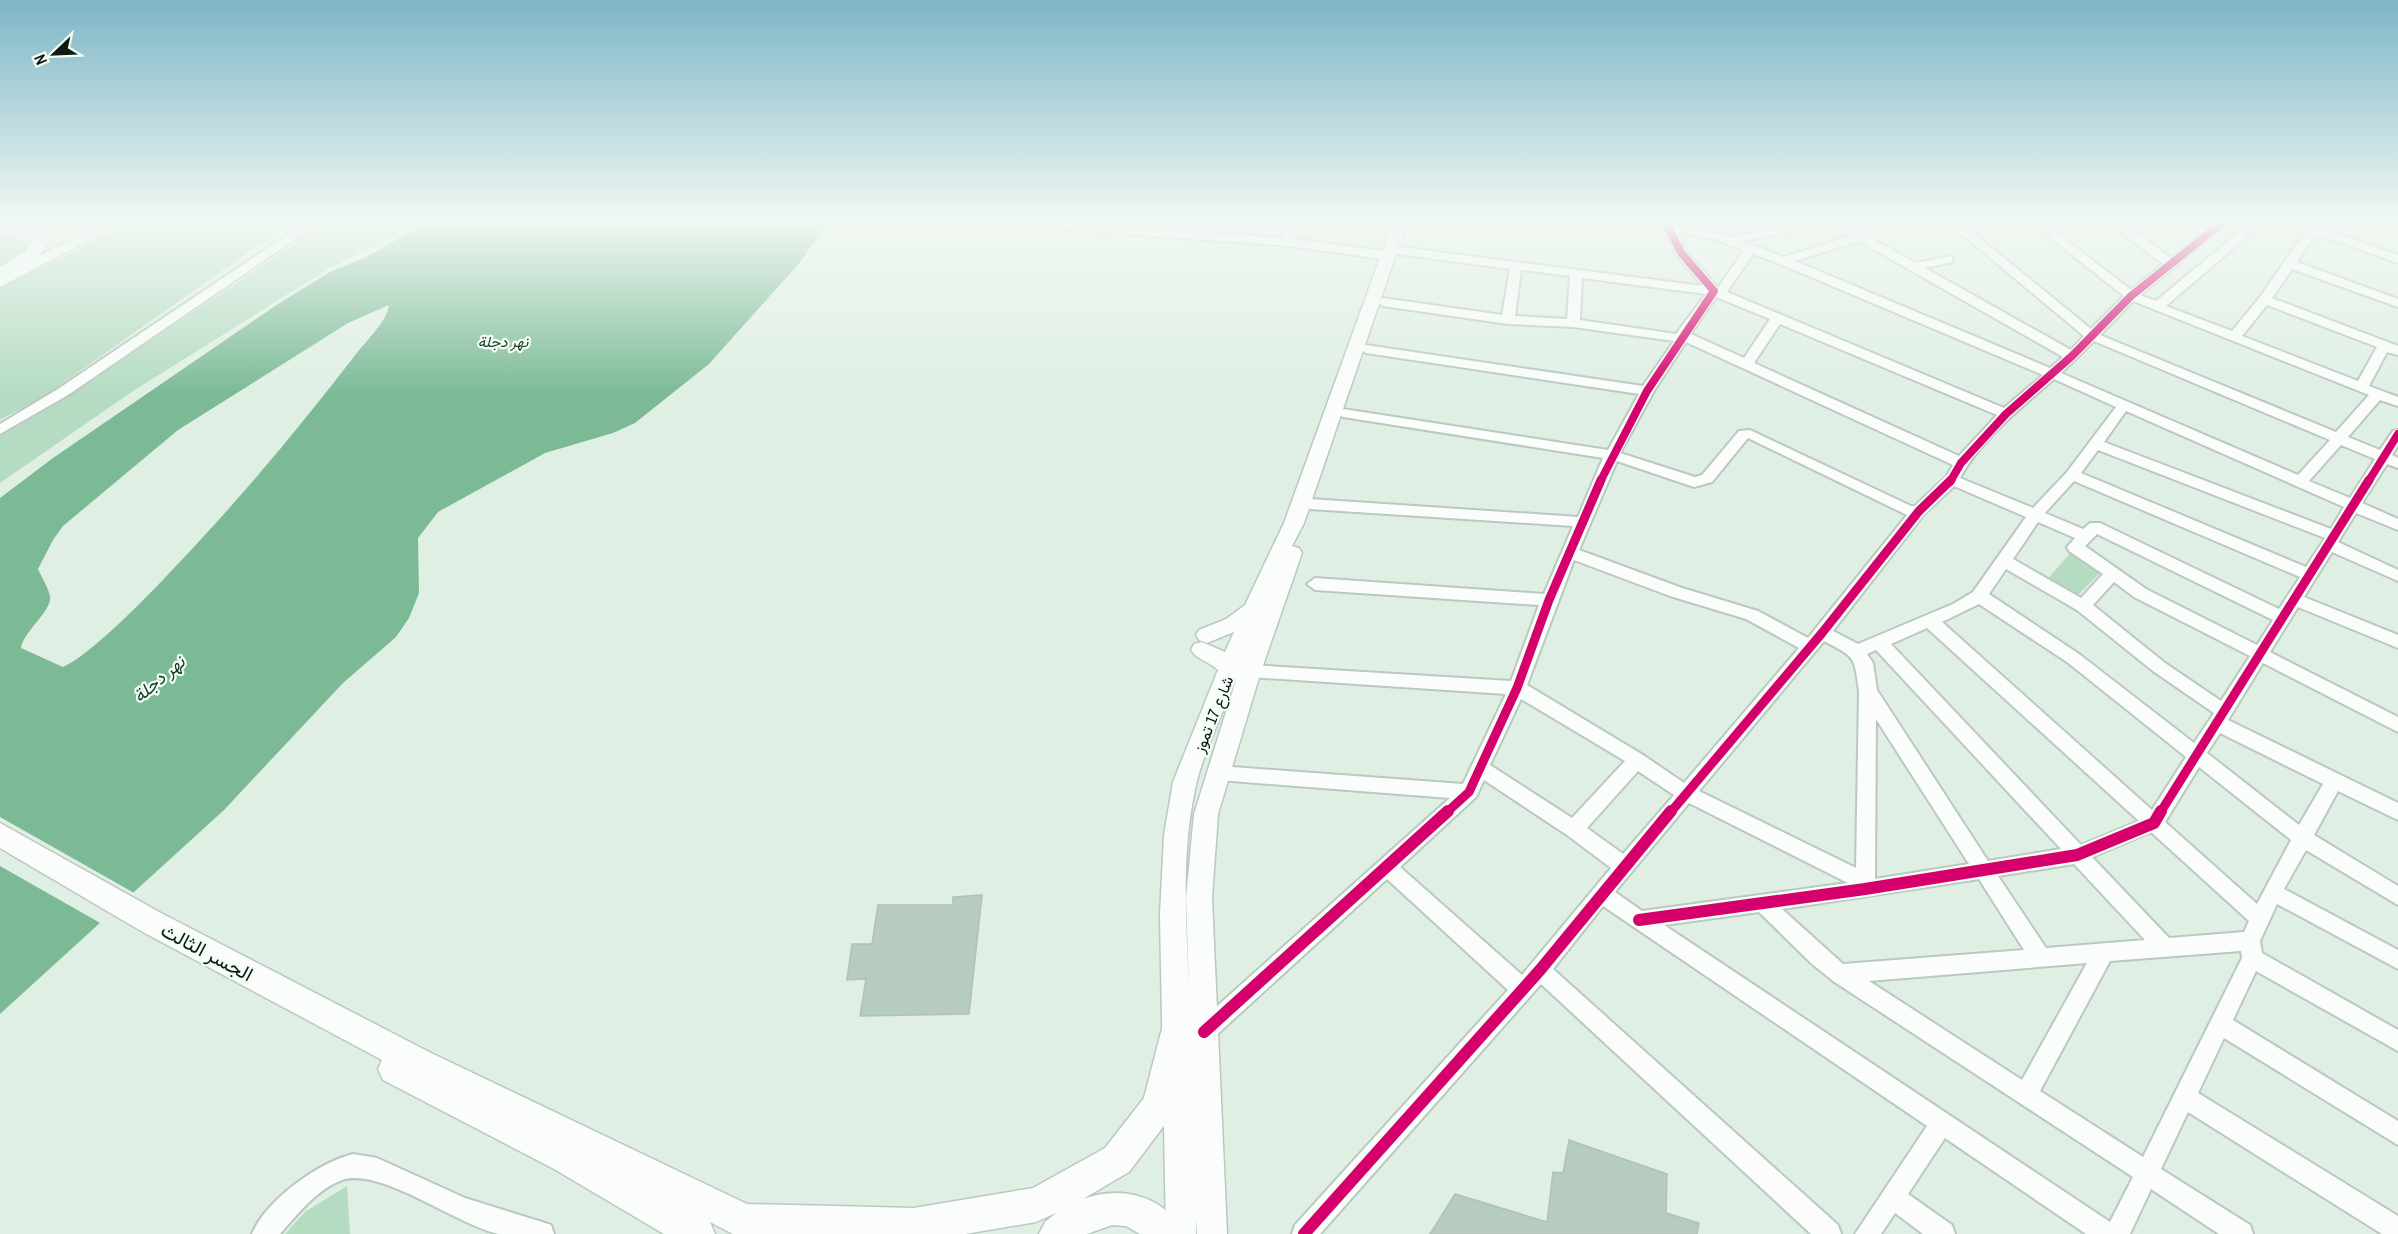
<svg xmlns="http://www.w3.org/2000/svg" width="2398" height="1234" font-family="'Archivo Narrow',Vazirmatn,sans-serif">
<rect width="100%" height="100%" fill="#dfefe4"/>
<!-- green -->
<path fill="#b5dbc2" d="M134 222H291L43 397 0 420V288Z
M327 222H420L328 269 133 391 0 483V436L58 403Z
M0 235 30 243 15 258 0 265Z
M2072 551 2101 572 2077 596 2047 580Z
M347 1186 350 1234H285L305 1212Z"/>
<!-- water -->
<path fill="#7cba96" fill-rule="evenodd" d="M428 222H828L801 261 709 364 635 423 613 433 545 453 438 512 418 538 419 593 409 618 396 637 343 683 224 810 0 1014V498L53 458 275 306 330 272 366 257ZM389 305C387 321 367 340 356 354 300 427 239 500 175 567 153 591 90 656 63 667L21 648C23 632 53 610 50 596 48 587 42 578 38 569L53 540 63 526 178 430 348 323Z"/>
<!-- pier -->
<path fill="#dfefe4" d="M0 817 136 894 102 924 0 866Z"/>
<!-- building -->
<path fill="#b5ccbe" stroke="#b3c0b7" stroke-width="1.5" d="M982 895 969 1014 860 1016 866 979 847 980 852 944H872L878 905H953V897Z
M1569 1140 1667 1174 1666 1213 1699 1223 1697 1234H1430L1455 1194 1547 1222 1553 1172 1563 1173Z"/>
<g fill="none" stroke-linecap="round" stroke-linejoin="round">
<defs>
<path id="minor" d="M306 222H320L68 395 0 434V424L58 389Z
M995 222H1053L1283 238 1284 222H1296L1295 239 1389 252 1395 256 1389 260 1289 246 1001 225Z
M1659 222H1671L1672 225 1729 237 1806 225V229L1742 241 1784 257 1850 236 1842 231 1837 224 1855 222 1850 227 1916 263 1952 256V262L1925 268 2071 350 2084 336 1947 222H1960L2091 329 2124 296 2030 222H2043L2131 290 2163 264 2108 222H2122L2171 258 2202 233 2187 222H2201L2209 228 2216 222H2229L2140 295 2156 301 2251 222H2264L2166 306 2232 331 2260 297 2306 231 2287 222H2304L2398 255V263L2316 234 2297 262 2398 299V307L2292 269 2272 298 2398 346V355L2387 352 2369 386 2398 397V406L2380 400 2348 437 2380 450 2393 431 2398 430V445L2392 455 2398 458V468L2387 464 2362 503 2398 519V530L2356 513 2338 542 2398 570V581L2332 552 2304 597 2398 635V648L2298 607 2270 652 2398 717V732L2263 663 2228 720 2398 803V820L2338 791 2314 835 2398 886V905L2306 850 2284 889 2398 950V969L2277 904 2260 941 2262 953 2398 1030V1051L2256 971 2233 1020 2398 1121V1145L2224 1038 2198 1093 2398 1216V1234H2382L2188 1112 2161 1169 2250 1225 2253 1234H2219L2151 1189 2130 1234H2086L1945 1138 1908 1194 1952 1225 1955 1234H1923L1895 1213 1881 1234H1855L1927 1126 1603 906 1553 969 1838 1225 1841 1234H1811L1541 984 1320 1234H1292L1295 1225 1508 990 1387 879 1212 1039 1204 1042 1196 1039 1193 1032 1196 1025 1450 798 1219 780 1212 778 1210 773 1212 768 1219 766 1463 784 1506 694 1250 677 1244 675 1241 671 1244 667 1250 665 1511 681 1539 605 1315 590 1307 584 1315 578 1544 594 1573 526 1310 509 1302 504 1310 499 1578 517 1603 458 1343 417 1336 413 1343 409 1608 450 1639 394 1366 353 1359 349 1366 345 1643 386 1674 341 1573 327 1508 324 1383 306 1377 302 1383 298 1502 315 1510 269 1396 254 1394 251 1400 247 1703 286 1676 254ZM1677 233 1714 239 1744 250 1718 288 1687 253ZM1859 241 2063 357 2050 368 1795 261ZM1753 254 1780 264 2043 375 2004 408 1727 292ZM1521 270 1570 276 1567 319 1515 316ZM1582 278 1706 294 1676 334 1580 320ZM1716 297 1770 319 1744 358 1691 334ZM2133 301 2369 395 2336 432 2100 335ZM2267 305 2377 347 2358 381 2242 336ZM1780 324 1997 415 1959 456 1754 363ZM2094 341 2330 440 2298 475 2061 373ZM1686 342 1953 465 1946 477 1915 506H1911L1750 430 1739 431 1702 475 1695 477 1620 453 1654 391ZM2054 379 2116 407 2067 472 2033 508 1960 478C1981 439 2021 408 2054 379ZM2126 411 2344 507 2331 529 2104 442ZM1748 438 1907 515 1808 638 1758 611 1682 588 1579 550 1617 461 1694 487 1712 482ZM2341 445 2375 459 2350 498 2309 481ZM2098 450 2325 538 2306 567 2081 473ZM2074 481 2300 577 2279 609 2100 523H2090L2083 529 2045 513ZM1954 486 2026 517 1973 592 1953 604 1858 644 1833 631 1924 514ZM2038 522 2075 538 2067 547 2069 551 2103 574 2081 598 2013 559ZM2097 534 2273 620 2257 645 2146 589 2085 546ZM1574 560 1670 596 1746 619 1799 648 1684 783 1643 755 1527 685ZM2006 569 2077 610 2153 671 2214 713 2194 743 2079 654 1989 594ZM2114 582 2134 597 2250 656 2221 701 2165 663 2093 605ZM1979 604 2067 662 2186 757 2152 810 1942 622ZM1927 628 2139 821 2081 845 1891 644ZM1824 641C1856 658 1854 656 1859 691L1856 868 1699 791ZM1876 650 2061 849 1988 861 1877 690 1873 663 1867 654ZM1521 699 1625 761 1572 818 1490 765ZM1876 719 1969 864 1875 879ZM2220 733 2323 784 2299 825 2207 753ZM2199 767 2291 840 2257 904 2165 822ZM1638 771 1674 795 1623 854 1587 828ZM1484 780 1567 835 1611 868 1522 975 1400 867 1476 797ZM1689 803 1848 883 1642 911 1615 892ZM2151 832 2249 921 2244 932 2169 938 2092 857ZM2074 864 2145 940 2046 948 1998 876ZM1979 879 2024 950 1843 964 1782 909ZM1759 912 1811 963 1833 981 2133 1177 2110 1222 1664 925ZM2241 951 2242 958 2143 1157 2040 1091 2110 961ZM2087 963 2022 1080 1869 981Z
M353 1154 377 1158 465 1198 542 1222 551 1225 554 1234C537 1234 516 1234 499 1234 456 1225 381 1167 342 1180 317 1189 297 1215 280 1234H252C266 1200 318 1163 353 1154Z"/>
<path id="major" d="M105 222H124L0 287V276Z
M1393 222H1407L1304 523 1292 546 1299 548 1302 553 1261 671 1218 814 1212 898 1227 1234H1197L1196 1219V1234H1166L1160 915 1164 835 1173 782 1218 670C1210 662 1197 660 1191 650L1194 644 1202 642 1225 652 1234 632 1207 643 1199 640 1196 635 1199 630 1226 619 1245 605 1284 523ZM1237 677 1194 814 1186 898 1189 987C1186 920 1181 851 1196 785 1204 750 1224 711 1237 677Z"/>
<path id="highway" d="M0 225H23L46 233 50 241 36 260 0 280V267L24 252 32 241 21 235H0Z
M0 823 161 913 429 1052 747 1204 914 1208 1033 1188 1105 1148 1144 1098 1161 1032 1166 1022 1177 1017 1188 1022 1193 1032 1183 1080 1169 1119 1129 1172 1083 1199C1120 1185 1166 1195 1183 1234H1140L1126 1226 1112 1225 1087 1234H1039L1045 1222 1056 1213 1036 1222 965 1234H733L710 1222 715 1234H664L554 1169 383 1080 378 1069 382 1060 141 931 0 848Z"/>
</defs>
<!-- minor casing -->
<use href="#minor" stroke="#bbc8bf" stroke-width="4"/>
<!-- major casing -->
<use href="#major" stroke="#bbc8bf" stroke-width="3"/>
<!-- highway casing -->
<use href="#highway" stroke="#bbc8bf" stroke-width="3"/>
<!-- minor -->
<use href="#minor" fill="#fafdfb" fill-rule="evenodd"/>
<!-- major -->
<use href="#major" fill="#fafdfb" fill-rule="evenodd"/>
<!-- highway -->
<use href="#highway" fill="#fafdfb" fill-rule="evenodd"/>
<defs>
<path id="cycleway-far2" d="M1600 482 1647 391 1714 291 1682 254 1665 222
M1950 482 1961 463 2006 414 2072 356 2131 296 2223 222
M2368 482 2398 434"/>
<path id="cycleway-far1" d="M1446 813 1469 792 1517 688 1549 600 1601 480
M1670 813 1822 633 1919 511 1951 480
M2160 813 2369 480"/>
<path id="cycleway" d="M1639 920 1865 889 2077 855 2154 823 2161 811
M1204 1032 1448 811
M1304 1234 1540 970 1671 811"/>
</defs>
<!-- cycleway-far2 casing -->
<use href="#cycleway-far2" stroke="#f2fef5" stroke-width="10"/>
<!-- cycleway-far1 casing -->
<use href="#cycleway-far1" stroke="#f2fef5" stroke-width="13"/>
<!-- cycleway casing -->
<use href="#cycleway" stroke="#f2fef5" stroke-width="16"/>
<!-- cycleway-far2 -->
<use href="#cycleway-far2" stroke="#d6006c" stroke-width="8"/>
<!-- cycleway-far1 -->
<use href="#cycleway-far1" stroke="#d6006c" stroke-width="9"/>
<!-- cycleway -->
<use href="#cycleway" stroke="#d6006c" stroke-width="12"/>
</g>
<!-- sky -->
<linearGradient id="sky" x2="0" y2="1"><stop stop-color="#7db6c7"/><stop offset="0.56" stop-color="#f1f8f3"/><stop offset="1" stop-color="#f1f8f3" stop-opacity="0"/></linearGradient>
<rect width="2398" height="395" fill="url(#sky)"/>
<g text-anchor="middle" stroke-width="4.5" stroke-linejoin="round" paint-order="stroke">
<!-- far-water labels -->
<g font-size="15" font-style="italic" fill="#163925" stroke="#f2fef5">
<text x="503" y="347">نهر دجلة</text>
</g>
<!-- street labels -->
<g font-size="16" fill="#0f1a13" stroke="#f2fef5">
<text transform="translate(1213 714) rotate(-68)" y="6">شارع 17 تموز</text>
</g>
<!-- water labels -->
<g font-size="18" font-style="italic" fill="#163925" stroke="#f2fef5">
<text transform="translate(159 679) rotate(-40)" y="6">نهر دجلة</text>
</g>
<!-- near-street labels -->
<g font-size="20" fill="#0f1a13" stroke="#f2fef5">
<text transform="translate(207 952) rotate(28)" y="7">الجسر الثالث</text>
</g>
</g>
<!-- north arrow -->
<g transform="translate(54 54) rotate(247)" stroke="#f2fef5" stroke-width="4.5" paint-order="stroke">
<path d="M0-4.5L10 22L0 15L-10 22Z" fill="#0f1a13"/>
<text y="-9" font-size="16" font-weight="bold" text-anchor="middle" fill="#0f1a13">N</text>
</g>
</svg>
